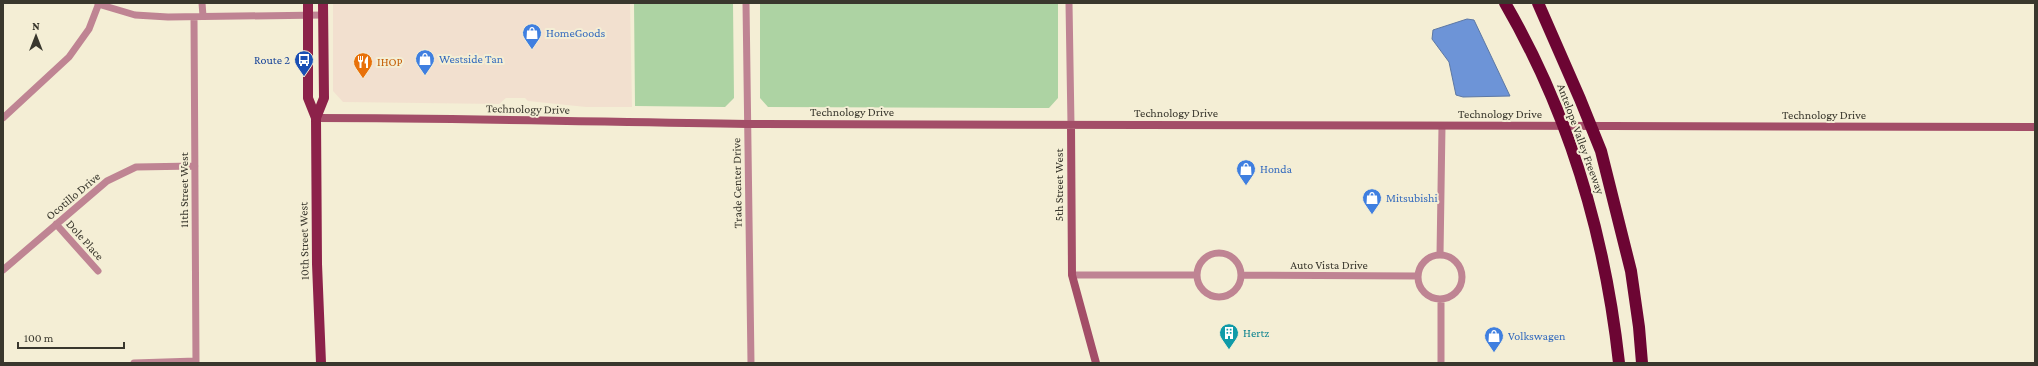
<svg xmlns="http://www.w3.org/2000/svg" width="2038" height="366" font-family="'Crimson Pro',serif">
<rect width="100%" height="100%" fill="#f4eed5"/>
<!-- commercial -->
<path fill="#f2e0cf" d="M333 3H630L632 107H586L528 101 525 98H506L499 104 343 102 333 91Z"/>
<!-- green -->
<path fill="#add3a3" d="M634 3H733L734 98 725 107 635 106Z
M760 3H1058V98L1049 108 768 107 760 98Z"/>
<!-- water -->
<path fill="#6d94d7" stroke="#5d78a4" d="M1467 19 1474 20 1510 96 1463 97 1456 95 1449 62 1432 39 1433 30Z"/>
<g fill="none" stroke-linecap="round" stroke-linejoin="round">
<!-- street -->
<path stroke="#bf8493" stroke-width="7" d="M202 3 203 16
M746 3 751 363
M1069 3 1071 125
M98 4 135 15 168 17 323 15
M194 17 196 363
M3 118 69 57 89 29 99 3
M56 224 98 271
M1197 275a22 22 0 1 1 44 0a22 22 0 1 1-44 0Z
M1418 277a22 22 0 1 1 44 0a22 22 0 1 1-44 0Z
M1440 255 1442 126
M3 270 107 181 136 167 195 166
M1072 275H1196
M1241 275 1417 276
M1441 301V363
M134 363 196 361"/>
<!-- secondary -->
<path stroke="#a34e68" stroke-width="8" d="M316 118C460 118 604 122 747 124L2035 127
M1071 125 1072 275 1096 363"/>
<!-- primary -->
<path stroke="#8c224a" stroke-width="10" d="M308 3V98L316 118
M321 363 317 264 316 118 324 98 323 3"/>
<!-- highway -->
<path stroke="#6c0533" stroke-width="12" d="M1505 3C1570 115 1605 235 1619 363
M1538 3 1580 99 1601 151 1631 271 1639 327 1642 363"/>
</g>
<!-- icons -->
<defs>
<symbol id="shop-pin" viewBox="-11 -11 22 30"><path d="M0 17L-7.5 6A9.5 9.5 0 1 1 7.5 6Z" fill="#3f7fe0" stroke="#f4eed5"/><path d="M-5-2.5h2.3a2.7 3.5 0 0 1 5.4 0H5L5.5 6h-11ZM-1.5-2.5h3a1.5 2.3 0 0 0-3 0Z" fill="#fff"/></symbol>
<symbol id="bus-pin" viewBox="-11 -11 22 30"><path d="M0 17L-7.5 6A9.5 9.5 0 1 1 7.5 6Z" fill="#1a4fb4" stroke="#f4eed5"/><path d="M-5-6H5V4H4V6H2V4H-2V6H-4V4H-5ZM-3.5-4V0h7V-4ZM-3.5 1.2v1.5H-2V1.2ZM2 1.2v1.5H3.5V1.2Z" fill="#fff"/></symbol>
<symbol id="restaurant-pin" viewBox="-11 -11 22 30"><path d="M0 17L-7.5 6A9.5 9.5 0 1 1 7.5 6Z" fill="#e8710a" stroke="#f4eed5"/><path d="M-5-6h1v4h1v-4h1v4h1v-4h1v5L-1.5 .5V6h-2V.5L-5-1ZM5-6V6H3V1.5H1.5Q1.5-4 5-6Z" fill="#fff"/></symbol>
<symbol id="building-pin" viewBox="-11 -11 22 30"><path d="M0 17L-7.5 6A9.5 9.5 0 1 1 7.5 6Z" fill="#0f9aa8" stroke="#f4eed5"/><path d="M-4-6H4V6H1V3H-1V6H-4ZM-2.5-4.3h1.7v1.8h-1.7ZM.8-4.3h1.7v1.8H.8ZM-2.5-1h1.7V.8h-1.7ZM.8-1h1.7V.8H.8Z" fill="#fff"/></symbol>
</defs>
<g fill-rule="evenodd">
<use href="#shop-pin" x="521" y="22" width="22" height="30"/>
<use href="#shop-pin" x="414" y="48" width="22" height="30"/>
<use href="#bus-pin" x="293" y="49" width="22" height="30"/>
<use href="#restaurant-pin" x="352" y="51" width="22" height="30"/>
<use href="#shop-pin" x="1235" y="158" width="22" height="30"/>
<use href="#shop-pin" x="1361" y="187" width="22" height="30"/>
<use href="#building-pin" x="1218" y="322" width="22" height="30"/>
<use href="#shop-pin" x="1483" y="325" width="22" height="30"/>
</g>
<g text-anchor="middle" stroke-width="4" stroke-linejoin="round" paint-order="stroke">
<!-- shop labels -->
<g font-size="12" fill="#366cbe" stroke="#f4eed5" text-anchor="start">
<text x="546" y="37">HomeGoods</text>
<text x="439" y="63">Westside Tan</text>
<text x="1260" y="173">Honda</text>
<text x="1386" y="202">Mitsubishi</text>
<text x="1508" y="340">Volkswagen</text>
</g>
<!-- transit labels -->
<g font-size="12" fill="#164399" stroke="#f4eed5" text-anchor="end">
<text x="290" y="64">Route 2</text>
</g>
<!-- food labels -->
<g font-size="12" fill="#c56008" stroke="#f4eed5" text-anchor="start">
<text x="377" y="66">IHOP</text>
</g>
<!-- street labels -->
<g font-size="12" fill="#39372d" stroke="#f4eed5">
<text transform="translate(528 109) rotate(1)" y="4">Technology Drive</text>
<text x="852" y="116">Technology Drive</text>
<text x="1176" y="117">Technology Drive</text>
<text x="1500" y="118">Technology Drive</text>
<text x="1824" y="119">Technology Drive</text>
<text transform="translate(1581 139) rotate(70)" y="4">Antelope Valley Freeway</text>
<text transform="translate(737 183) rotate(-91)" y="4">Trade Center Drive</text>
<text transform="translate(1059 185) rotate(-90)" y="4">5th Street West</text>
<text transform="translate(184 190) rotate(-90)" y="4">11th Street West</text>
<text transform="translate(73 196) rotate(-40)" y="4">Ocotillo Drive</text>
<text transform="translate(85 240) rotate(48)" y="4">Dole Place</text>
<text transform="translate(304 241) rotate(-91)" y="4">10th Street West</text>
<text x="1329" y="269">Auto Vista Drive</text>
</g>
<!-- culture labels -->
<g font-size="12" fill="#0d838f" stroke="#f4eed5" text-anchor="start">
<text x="1243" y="337">Hertz</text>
</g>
</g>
<!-- border -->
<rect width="2038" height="366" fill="none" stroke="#39372d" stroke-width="8"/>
<!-- north arrow -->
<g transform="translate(36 36)" stroke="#f4eed5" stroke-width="3" paint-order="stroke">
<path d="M0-3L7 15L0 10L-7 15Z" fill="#39372d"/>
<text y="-6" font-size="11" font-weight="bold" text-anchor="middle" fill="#39372d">N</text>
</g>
<!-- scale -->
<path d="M18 342v6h106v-6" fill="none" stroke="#39372d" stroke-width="2"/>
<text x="24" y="342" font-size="12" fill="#39372d" stroke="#f4eed5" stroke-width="3" paint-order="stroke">100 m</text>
</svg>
